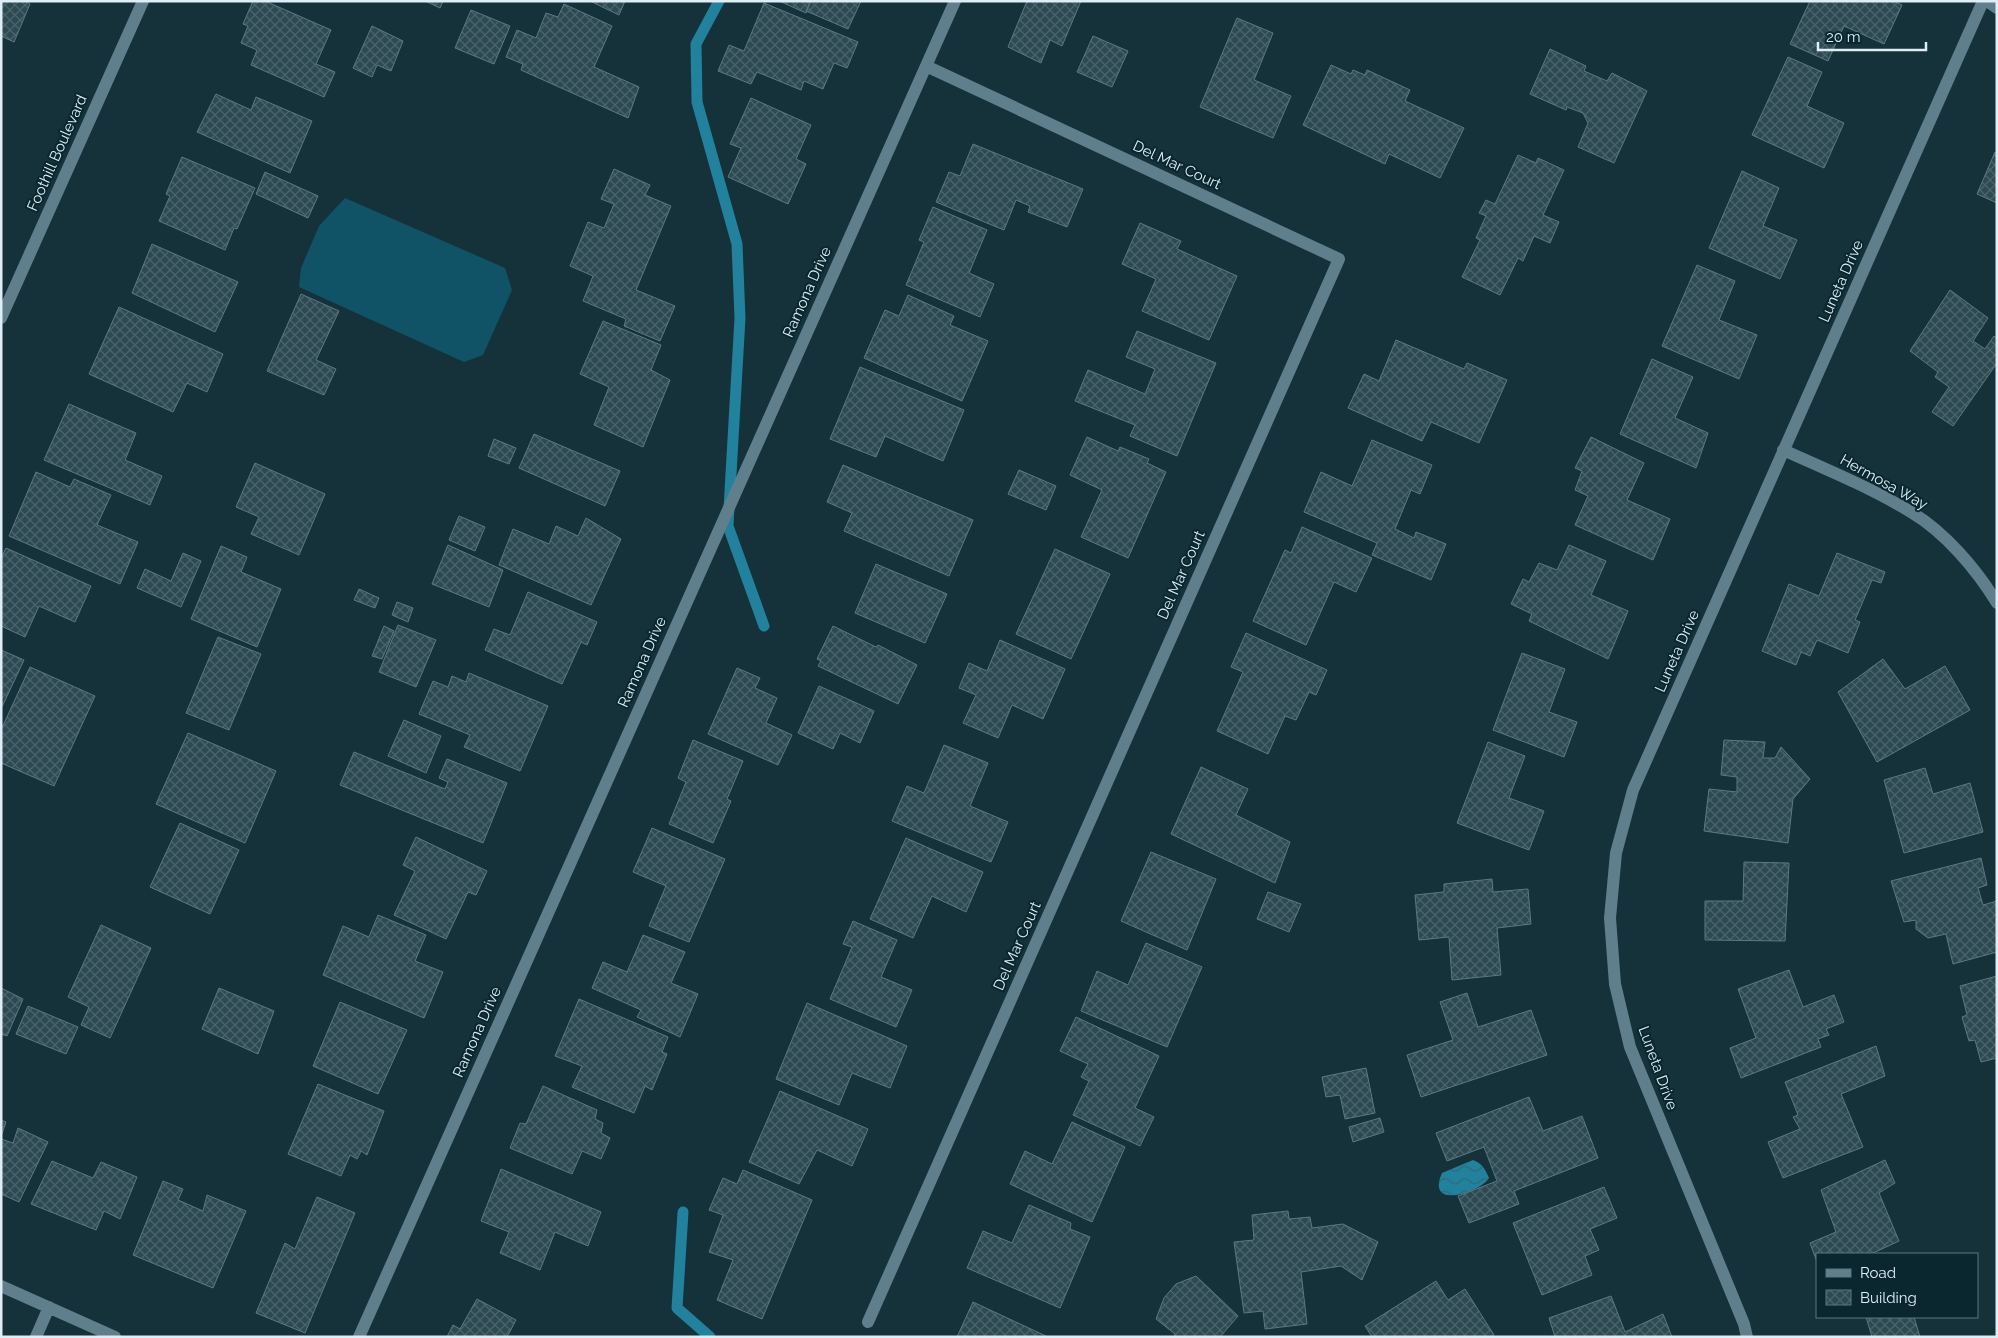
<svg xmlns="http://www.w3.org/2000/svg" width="1998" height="1338" font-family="Raleway,sans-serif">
<defs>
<pattern id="water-waves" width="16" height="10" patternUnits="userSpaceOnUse" patternTransform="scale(1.25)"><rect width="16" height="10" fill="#22819c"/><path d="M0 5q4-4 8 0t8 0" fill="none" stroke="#2f6a7b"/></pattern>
<pattern id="building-cross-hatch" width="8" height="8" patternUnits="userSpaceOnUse" patternTransform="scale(1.25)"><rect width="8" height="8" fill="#2d4952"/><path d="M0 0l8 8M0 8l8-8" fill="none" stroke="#4b646c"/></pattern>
</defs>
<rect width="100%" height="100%" fill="#15313a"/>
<!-- pitch -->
<path fill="#115366" d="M345 198 505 268 512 290 483 355 464 362 299 287 301 268 319 226Z"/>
<!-- water -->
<path fill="url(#water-waves)" d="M1473 1160C1483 1164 1485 1169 1489 1178 1481 1192 1425 1211 1442 1173Z"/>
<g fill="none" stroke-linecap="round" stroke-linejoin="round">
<!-- stream -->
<path stroke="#22819c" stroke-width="11" d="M719 1 696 44 697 102 737 244 740 318 728 526 764 626
M683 1212 677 1308 710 1337"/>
</g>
<!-- building -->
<path fill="url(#building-cross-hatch)" stroke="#5b7984" d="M1 1H25L30 4 14 42 1 36Z
M253 1H265L331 30 316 64 335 72 324 97 251 65 257 50 241 43 248 26 243 24Z
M425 1H443L440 8Z
M590 1H625L619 15Z
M779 1H810L806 13Z
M811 1H861L848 29 806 11Z
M1027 1H1081L1062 46 1050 40 1041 63 1008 47Z
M1810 1H1894L1902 5 1884 44 1844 26 1828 61 1790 44Z
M764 3 858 42 847 68 834 63 823 89 804 81 801 90 757 72 751 84 718 71 729 45 744 51Z
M564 4 612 26 594 67 639 87 628 118 521 70 523 64 506 57 517 30 536 38 546 13 558 17Z
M471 10 510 26 494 64 455 48Z
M1237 18 1273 33 1254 80 1291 96 1273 138 1200 107Z
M372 26 403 41 391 71 377 65 372 77 353 68Z
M1093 36 1128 51 1112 87 1077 72Z
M1550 49 1586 66 1584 71 1607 81 1612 73 1647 91 1614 163 1578 147 1588 123 1583 113 1567 107 1566 110 1530 94Z
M1788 57 1822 72 1807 106 1844 123 1824 168 1752 135Z
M1331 65 1351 74 1353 70 1365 75 1367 70 1410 90 1405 101 1464 128 1440 178 1389 154 1385 164 1303 125Z
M216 94 251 110 256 97 312 121 290 173 197 132Z
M751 98 811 125 796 159 806 164 788 204 728 177 741 148 730 144Z
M973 144 1083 189 1067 227 1028 212 1030 206 1016 200 1004 230 936 202 949 172 960 176Z
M1995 152 1997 153V203L1977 194Z
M1518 155 1536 163 1538 158 1564 170 1543 215 1559 222 1550 243 1534 236 1523 261 1518 258 1500 295 1462 277 1480 240 1476 238 1486 216 1479 213 1486 200 1495 204Z
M182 157 255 188 237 229 234 228 225 250 159 221 170 196 166 194Z
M614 169 650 185 645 195 671 206 636 290 675 306 660 341 624 326 626 319 583 301 593 276 570 266 588 222 604 228 614 204 601 199Z
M1742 171 1779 188 1763 226 1797 240 1780 279 1709 248Z
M265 172 318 196 308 218 256 194Z
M933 207 987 230 969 273 994 284 980 317 906 285 924 242 919 240Z
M1140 223 1181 241 1177 249 1237 276 1209 340 1142 311 1156 279 1122 264Z
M152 244 238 282 215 332 132 293Z
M1697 265 1735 281 1719 320 1757 335 1739 379 1662 346Z
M1950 290 1988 318 1973 341 1985 349 1994 336 1997 338V363L1953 426 1932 412 1949 387 1935 377 1938 372 1910 351Z
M301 294 339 311 316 360 336 369 324 395 267 371Z
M908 295 954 316 950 325 988 341 962 401 864 358 885 310 899 316Z
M119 307 223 354 207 392 187 383 173 412 89 374Z
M603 321 661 345 651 370 670 380 643 447 594 425 609 387 580 374Z
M1137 331 1216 363 1177 456 1130 436 1135 425 1075 401 1088 370 1145 394 1155 369 1126 357Z
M1396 340 1464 369 1467 363 1507 380 1479 443 1431 422 1422 441 1348 408 1364 374 1379 381Z
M1652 359 1693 377 1675 418 1708 433 1696 468 1620 434Z
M860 367 964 410 943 461 885 436 876 457 830 439Z
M69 404 136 433 125 460 162 476 150 505 44 460Z
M534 434 620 471 605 506 519 468Z
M1087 437 1118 451 1120 447 1149 459 1147 463 1166 472 1128 558 1081 537 1102 490 1070 475Z
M1591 437 1644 463 1627 500 1670 519 1653 560 1575 525 1588 496 1575 490 1582 471 1575 468Z
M494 439 516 448 509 464 488 456Z
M1372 440 1432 465 1420 494 1411 490 1395 529 1414 538 1416 532 1446 544 1431 580 1372 555 1377 543 1304 512 1321 472 1352 486Z
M255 463 325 494 299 555 251 534 259 517 236 507Z
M843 465 973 520 949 576 844 531 852 513 827 502Z
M1019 470 1056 486 1046 510 1008 494Z
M36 472 70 487 74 479 111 495 97 525 138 542 120 584 9 536Z
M459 516 485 527 475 551 449 540Z
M586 518 621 539 591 605 499 565 513 529 549 544 556 526 578 536Z
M1302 527 1372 558 1356 592 1334 582 1306 645 1253 621 1285 550 1291 553Z
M448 545 503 570 489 607 432 584Z
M1569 545 1606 561 1591 595 1628 611 1608 659 1529 621 1532 614 1511 604 1523 579 1529 582 1539 563 1557 570Z
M221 546 247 557 241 572 281 589 257 647 191 619Z
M6 548 91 586 75 622 39 606 25 637 1 626V558Z
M1055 549 1110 574 1071 659 1016 634Z
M183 553 201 561 181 607 137 588 145 569 171 581Z
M1837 553 1885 572 1881 583 1872 580 1855 620 1860 622 1848 653 1817 640 1810 656 1801 652 1796 665 1762 651 1789 584 1819 596Z
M876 564 947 594 925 643 855 613Z
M359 589 379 598 375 608 354 600Z
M528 592 597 622 587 645 581 642 562 684 485 650 494 629 510 635Z
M397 602 413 608 408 622 392 615Z
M398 625 436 640 416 687 379 672Z
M384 626 394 631 382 659 372 656Z
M833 626 876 647 878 645 917 665 898 704 818 666 821 661 817 659Z
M1246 633 1327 670 1316 695 1309 692 1296 720 1285 716 1268 754 1217 731 1243 672 1231 667Z
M218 637 261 654 229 730 186 713Z
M1000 640 1065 669 1043 719 1012 705 998 738 963 723 976 695 959 688 969 663 987 671Z
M1 650 24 660 1 709Z
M1522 653 1565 669 1549 712 1577 722 1564 757 1493 730Z
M1883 659 1905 689 1945 666 1970 710 1877 762 1838 692Z
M30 667 95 696 54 786 1 763V730Z
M737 668 760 678 755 688 777 698 766 723 792 735 778 765 708 734Z
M469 673 548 706 520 771 464 747 470 735 419 714 433 681 448 687 452 676 466 682Z
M819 686 874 711 860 743 840 733 833 749 798 733Z
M404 720 441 736 426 773 388 756Z
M188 733 276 771 245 843 156 804Z
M693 740 743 761 727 799 731 801 713 843 669 824 686 782 678 778Z
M1724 740 1765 742 1763 758H1775L1781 747 1810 779 1793 799 1788 843 1704 831 1709 789 1737 792V777L1721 775Z
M1488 742 1525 756 1509 798 1544 811 1529 850 1457 823Z
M944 745 988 763 970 806 1008 822 991 862 892 821 907 786 924 793Z
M354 752 445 789 448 782 439 778 447 759 507 783 483 843 340 785Z
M1201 767 1248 789 1236 815 1290 842 1275 883 1171 834Z
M1925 768 1933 794 1970 783 1983 832 1904 853 1884 780Z
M180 823 239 850 210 914 150 887Z
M652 828 725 859 689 942 649 926 666 886 633 872Z
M416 837 487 871 476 895 468 892 446 939 394 915 415 871 403 865Z
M906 838 983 872 966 912 932 896 913 938 870 919Z
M1151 852 1216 879 1187 950 1121 921Z
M1981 858 1987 885 1978 888 1983 905 1997 901V952L1953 964 1946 934 1928 938 1916 929V920L1904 922 1891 881Z
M1744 862 1789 863 1785 941 1705 940V901H1743Z
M1492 879 1493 892 1528 889 1531 924 1497 928 1501 975 1452 980 1449 937 1419 940 1415 895 1444 892V884Z
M1268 892 1301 904 1289 932 1257 919Z
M378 915 426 935 415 961 443 972 424 1018 323 975 343 926 369 937Z
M853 921 897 940 881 977 912 990 896 1027 830 999 852 947 843 944Z
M101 925 151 948 110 1038 81 1025 89 1007 68 997Z
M643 935 685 952 671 983 698 994 680 1037 637 1017 641 1010 592 988 603 962 627 972Z
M1146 943 1202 967 1167 1047 1081 1011 1097 971 1128 985Z
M1789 970 1803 1007 1834 995 1844 1022 1826 1029 1829 1035 1818 1039 1821 1047 1741 1078 1730 1048 1756 1038 1738 989Z
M1997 976V1058L1981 1062 1975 1040 1969 1041 1962 1017 1967 1015 1960 986Z
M1 988 23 999 7 1036 1 1034Z
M219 988 274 1011 258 1054 202 1029Z
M1467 993 1478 1027 1531 1010 1547 1055 1421 1097 1407 1055 1453 1040 1440 1002Z
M579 999 668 1037 662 1052 667 1054 652 1090 645 1086 634 1113 572 1087 582 1066 555 1056Z
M340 1002 407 1030 378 1094 313 1066Z
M807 1003 907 1046 890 1088 852 1073 839 1105 776 1079Z
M28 1006 78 1027 66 1054 16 1034Z
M1076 1017 1159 1056 1135 1108 1154 1117 1140 1146 1073 1115 1089 1081 1081 1077 1088 1064 1060 1051Z
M1876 1046 1885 1076 1841 1094 1863 1147 1783 1178 1768 1142 1800 1129 1793 1117 1798 1115 1785 1082Z
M1366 1068 1375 1113 1345 1119 1340 1095 1326 1097 1322 1077Z
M318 1084 384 1111 367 1155 361 1151 357 1159 350 1155 341 1176 288 1154Z
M543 1086 597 1110 595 1119 603 1123 601 1133 610 1138 601 1159 582 1151 572 1174 510 1148 520 1123 526 1124Z
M780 1091 868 1129 852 1166 817 1150 799 1184 749 1162Z
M1529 1097 1543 1131 1582 1116 1598 1158 1514 1191 1519 1204 1469 1223 1458 1196 1497 1181 1484 1147 1447 1161 1436 1133Z
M1380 1118 1384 1132 1353 1142 1349 1127Z
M1 1120 6 1122 1 1137Z
M1072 1122 1125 1147 1092 1222 1010 1184 1025 1151 1052 1164Z
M18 1128 48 1142 19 1202 1 1194V1139L13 1143Z
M1885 1160 1895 1183 1879 1193 1899 1241 1871 1254H1817V1262L1810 1243 1836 1232 1821 1190Z
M52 1161 93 1178 101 1162 137 1177 120 1219 104 1211 96 1230 31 1204Z
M501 1169 601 1212 588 1246 555 1232 540 1270 500 1253 509 1232 481 1221Z
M743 1170 812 1200 762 1319 717 1300 733 1260 709 1252 723 1215 709 1210 723 1178 737 1184Z
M163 1181 183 1189 178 1200 203 1211 207 1195 246 1211 213 1288 133 1255Z
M1604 1187 1617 1218 1590 1229 1599 1250 1585 1256 1592 1275 1542 1295 1513 1223Z
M317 1197 355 1213 305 1333 256 1313 285 1243 295 1249Z
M1029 1205 1071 1223 1070 1229 1090 1237 1060 1308 967 1268 983 1231 1012 1243Z
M1288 1211 1289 1219 1310 1217 1312 1228 1343 1224 1378 1242 1362 1280 1341 1266 1301 1272 1307 1324 1265 1329 1263 1311 1244 1313 1234 1242 1254 1240 1252 1215Z
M1196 1276 1238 1316 1220 1337H1174L1175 1334 1156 1319 1164 1298 1176 1284Z
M1436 1281 1448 1300 1465 1289 1494 1335 1490 1337H1372L1365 1326Z
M1611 1296 1625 1332 1663 1314 1672 1337H1555L1549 1318Z
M477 1299 516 1320 507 1337H447L453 1325 460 1329Z
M973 1302 1048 1337H957Z
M1866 1317H1914L1920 1337H1872Z"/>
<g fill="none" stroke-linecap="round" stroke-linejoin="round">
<!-- minor -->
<path stroke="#5e7f8b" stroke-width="12" d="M1987 1 1997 8
M1 318 143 1
M1783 450C1826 469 1871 488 1911 512 1945 532 1977 570 1997 603
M1 1286 115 1337
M868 1322 1339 259 926 66
M36 1337 49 1307
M359 1337 955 1
M1747 1337 1744 1324 1630 1047 1615 984 1610 918 1616 853 1633 790 1983 1"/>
</g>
<g text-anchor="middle" stroke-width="4" stroke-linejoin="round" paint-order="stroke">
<!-- street labels -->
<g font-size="15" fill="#deeef4" stroke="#0a2730">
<text transform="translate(57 153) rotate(-66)" y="5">Foothill Boulevard</text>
<text transform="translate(1177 165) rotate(25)" y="5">Del Mar Court</text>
<text transform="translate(1841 281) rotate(-66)" y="5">Luneta Drive</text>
<text transform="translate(807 292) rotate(-66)" y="5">Ramona Drive</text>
<text transform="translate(1884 482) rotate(29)" y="5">Hermosa Way</text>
<text transform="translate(1181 575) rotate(-66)" y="5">Del Mar Court</text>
<text transform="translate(1677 651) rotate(-66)" y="5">Luneta Drive</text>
<text transform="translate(642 662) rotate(-66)" y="5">Ramona Drive</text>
<text transform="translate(1017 946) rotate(-66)" y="5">Del Mar Court</text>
<text transform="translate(477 1032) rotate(-66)" y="5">Ramona Drive</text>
<text transform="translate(1658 1068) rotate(70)" y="5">Luneta Drive</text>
</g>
</g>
<!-- border -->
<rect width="1998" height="1338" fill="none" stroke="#deeef4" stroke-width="5"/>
<!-- legend -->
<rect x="1816" y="1253" width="162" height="65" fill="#0a2730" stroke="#5f777e"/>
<rect x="1826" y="1269" width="25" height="8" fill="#5e7f8b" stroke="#5f777e"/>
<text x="1860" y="1278" font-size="15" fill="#deeef4">Road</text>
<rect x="1826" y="1290" width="25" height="15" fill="url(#building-cross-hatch)" stroke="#5f777e"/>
<text x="1860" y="1303" font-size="15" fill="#deeef4">Building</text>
<!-- scale -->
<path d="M1818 42v8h108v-8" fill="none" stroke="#deeef4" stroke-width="2.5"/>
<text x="1826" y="42" font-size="15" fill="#deeef4" stroke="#0a2730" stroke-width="4" paint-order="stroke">20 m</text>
</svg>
